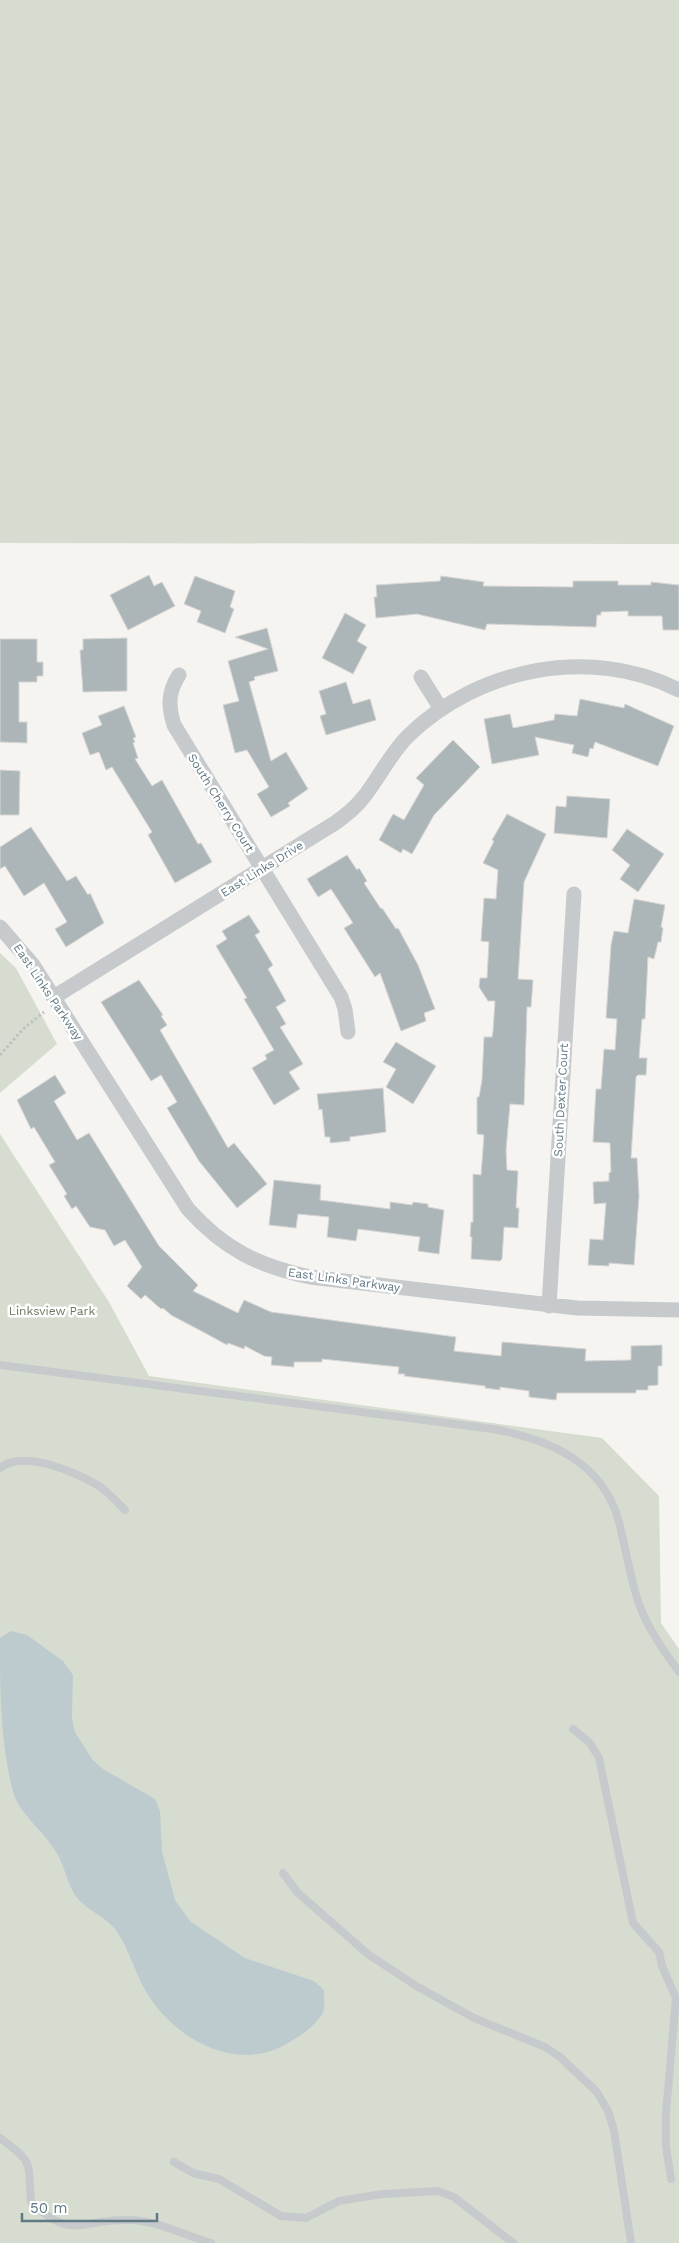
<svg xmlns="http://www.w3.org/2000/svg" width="679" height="2243" font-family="'Work Sans',sans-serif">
<rect width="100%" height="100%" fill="#f5f4f0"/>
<!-- green -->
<path fill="#d6ddd0" d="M0 0H679V544L0 543Z
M0 953 16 968 57 1044 0 1093Z
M0 1134 109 1302 149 1376 602 1438 659 1496 661 1623 679 1649V2243H0Z"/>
<!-- water -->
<path fill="#bdcbcf" d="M11 1631 27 1635 63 1661 73 1675 72 1718 75 1732 92 1759 103 1769 155 1799 160 1811 162 1851 175 1900 191 1922 245 1958 314 1981 324 1990C324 1996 325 2007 323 2012 316 2026 299 2037 286 2044 237 2073 178 2040 150 1998 136 1977 130 1951 116 1930 107 1918 91 1912 81 1902 67 1889 66 1867 56 1852 44 1831 23 1818 14 1795 0 1745 0 1691 0 1638Z"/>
<!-- building -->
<path fill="#acb6b9" stroke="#d6d5d3" d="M149 575 154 586 162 582 175 606 128 630 110 595Z
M195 576 235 591 230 607 234 609 225 633 197 622 201 611 184 604Z
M441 576 484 582 483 586 573 587V581H618V585H651V582L679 585V630H663L662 616H628V611L601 612V615H597L596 627 487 624 485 630 417 614 376 618 374 597H377L376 585 440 581Z
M345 613 366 625 357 641 367 647 353 674 322 658Z
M267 628 278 671 254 677 255 680 249 682 271 761 286 752 308 789 288 803 290 806 271 817 257 794 269 787 247 750 235 753 223 705 239 701 228 661 268 649 235 637Z
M127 638V691L83 692 80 650H83V639Z
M0 639H37V662H43V676H37V682H19V722H27V743L0 742Z
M346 682 353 704 370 699 376 720 326 735 320 716 326 714 319 691Z
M580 699 624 708 625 704 674 726 658 766 595 742 593 749 590 748 588 757 572 753 574 745 535 737 539 755 492 764 484 719 510 714 513 728 554 720 555 714 577 716Z
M124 706 136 737 133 738 135 742 133 743 138 758 135 759 152 786 162 780 198 844 201 843 212 862 175 883 148 835 152 832 112 767 106 770 99 752 90 755 82 733 102 725 98 716Z
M453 740 480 767 434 815 412 854 403 849 401 853 379 840 393 814 404 820 424 785 416 778Z
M0 770 20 771 19 815H0Z
M567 796 610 799 607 838 554 833 556 806 566 807Z
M507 814 546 834 524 882 518 979 533 980 531 1007H527L524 1105 510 1104 506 1151 507 1170 518 1171 516 1208H519L518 1228 504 1227 502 1259 500 1261 471 1259 472 1237H470L471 1222H473V1174L481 1175 484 1135 477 1134V1097H479L482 1080 484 1037H492L493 1031 495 1001H488L479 987 480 978H487L489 942 481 941 484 898 496 899 498 870 483 863 494 841 492 840Z
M31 827 67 881 76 876 88 895 90 893 104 923 66 947 55 929 67 922 44 883 24 896 5 866 0 869V847Z
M627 829 664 854 638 892 620 879 630 865 612 850Z
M347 855 357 870 359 868 367 881 364 883 381 909 382 908 396 929 398 928 418 965 435 1009 424 1013 426 1021 401 1031 380 973 375 977 344 928 353 923 331 889 318 897 307 879Z
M634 899 665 905 661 927 663 928 661 942H658L654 959 648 957 645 1019H642L639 1058H647L646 1075H638L636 1077 631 1158H637L639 1196 634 1265 609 1263V1266L588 1265 590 1239 603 1240 606 1203 594 1204 593 1182 609 1181V1173L611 1172 610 1143 593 1142 596 1089H601L604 1049 615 1050 617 1019 606 1018 611 945 614 931 628 933Z
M249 915 260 932 255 935 273 965 268 969 286 1001 276 1007 286 1024 280 1027 303 1064 289 1072 300 1089 274 1105 252 1068 267 1059 265 1055 274 1050 244 999 247 998 216 946 227 939 222 931Z
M139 980 163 1015 161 1016 167 1025 160 1030 228 1148 234 1143 267 1184 237 1208 199 1161 167 1108 177 1102 161 1075 151 1081 101 1002Z
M396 1042 436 1066 413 1104 386 1087 396 1069 383 1062Z
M55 1075 66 1093 54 1101 77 1140 89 1133 159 1246 198 1285 193 1291 238 1313 244 1300 271 1312 456 1337 454 1351 501 1356 502 1342 586 1349 585 1361 631 1360V1346L662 1345V1366H658V1385L648 1386V1390H636V1393H557L556 1400 529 1397V1391L500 1387V1390L485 1388V1386L404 1376 405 1374H398L399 1367 322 1359V1362H294V1367L271 1365 272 1357 264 1356 245 1346 244 1349 228 1343 227 1345 205 1333 171 1315 163 1308 161 1309 145 1295 141 1299 127 1286 142 1267 125 1240 114 1246 105 1230 90 1227 76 1206 72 1209 64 1196 67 1194 49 1165 55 1162 34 1127 31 1129 17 1100Z
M383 1088 386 1132 350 1137V1141L330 1143V1137H325L322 1109 319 1110 317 1094Z
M274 1180 321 1185 320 1200 390 1209V1202L412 1205 413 1202 428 1204V1207L444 1210 439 1254 418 1251 420 1237 358 1229 356 1241 327 1237 329 1217 298 1214 296 1228 269 1225Z"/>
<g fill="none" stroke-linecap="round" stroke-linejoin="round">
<!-- path -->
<path stroke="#bec1c2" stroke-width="3" stroke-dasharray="2.5 2.5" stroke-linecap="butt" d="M0 1055 23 1029 44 1012"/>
<!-- service -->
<path stroke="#c6cacc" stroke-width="8" d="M0 1365 493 1429C549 1439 603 1462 619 1522 626 1550 630 1577 639 1604 648 1629 664 1651 679 1672
M0 1468C24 1449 75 1472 99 1486 108 1492 117 1502 125 1510
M573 1729 590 1743 599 1758 633 1923 659 1952 662 1966 676 1998 666 2113V2146L671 2179
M283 1873 298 1893 369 1955 418 1987 474 2018 545 2047 560 2057 597 2092 608 2111 614 2130 631 2243
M0 2138C36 2164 27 2162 31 2202 72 2242 83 2218 130 2220 159 2221 184 2235 211 2243
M174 2162 193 2173 219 2179 281 2216 306 2218 339 2201 382 2194 438 2191 454 2197 513 2243"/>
<!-- minor -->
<path stroke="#c6cacc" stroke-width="15" d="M179 675C168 692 168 706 174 725L341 997 345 1009 348 1032
M421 677 441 709
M0 927 33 965 188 1209C224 1249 258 1266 310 1277L577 1308 679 1310
M54 997 335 823C345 816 355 808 363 798 379 778 390 754 408 736 478 668 590 645 679 690
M549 1306 574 894"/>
</g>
<g text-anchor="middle" stroke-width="5" stroke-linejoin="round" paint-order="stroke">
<!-- street labels -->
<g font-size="12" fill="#607984" stroke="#fff">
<text transform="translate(221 803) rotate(58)" y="4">South Cherry Court</text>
<text transform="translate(262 869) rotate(-32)" y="4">East Links Drive</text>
<text transform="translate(48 992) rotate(56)" y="4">East Links Parkway</text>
<text transform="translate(561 1100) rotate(-87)" y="4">South Dexter Court</text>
<text transform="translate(344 1280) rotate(8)" y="4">East Links Parkway</text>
</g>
<!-- park labels -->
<g font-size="12" fill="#697b60" stroke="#fff">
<text x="52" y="1315">Linksview Park</text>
</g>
</g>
<!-- scale -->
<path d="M22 2213v8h135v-8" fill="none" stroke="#607984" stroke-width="2.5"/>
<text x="30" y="2213" font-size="15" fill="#607984" stroke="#ffffff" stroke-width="4" paint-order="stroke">50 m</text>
</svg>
